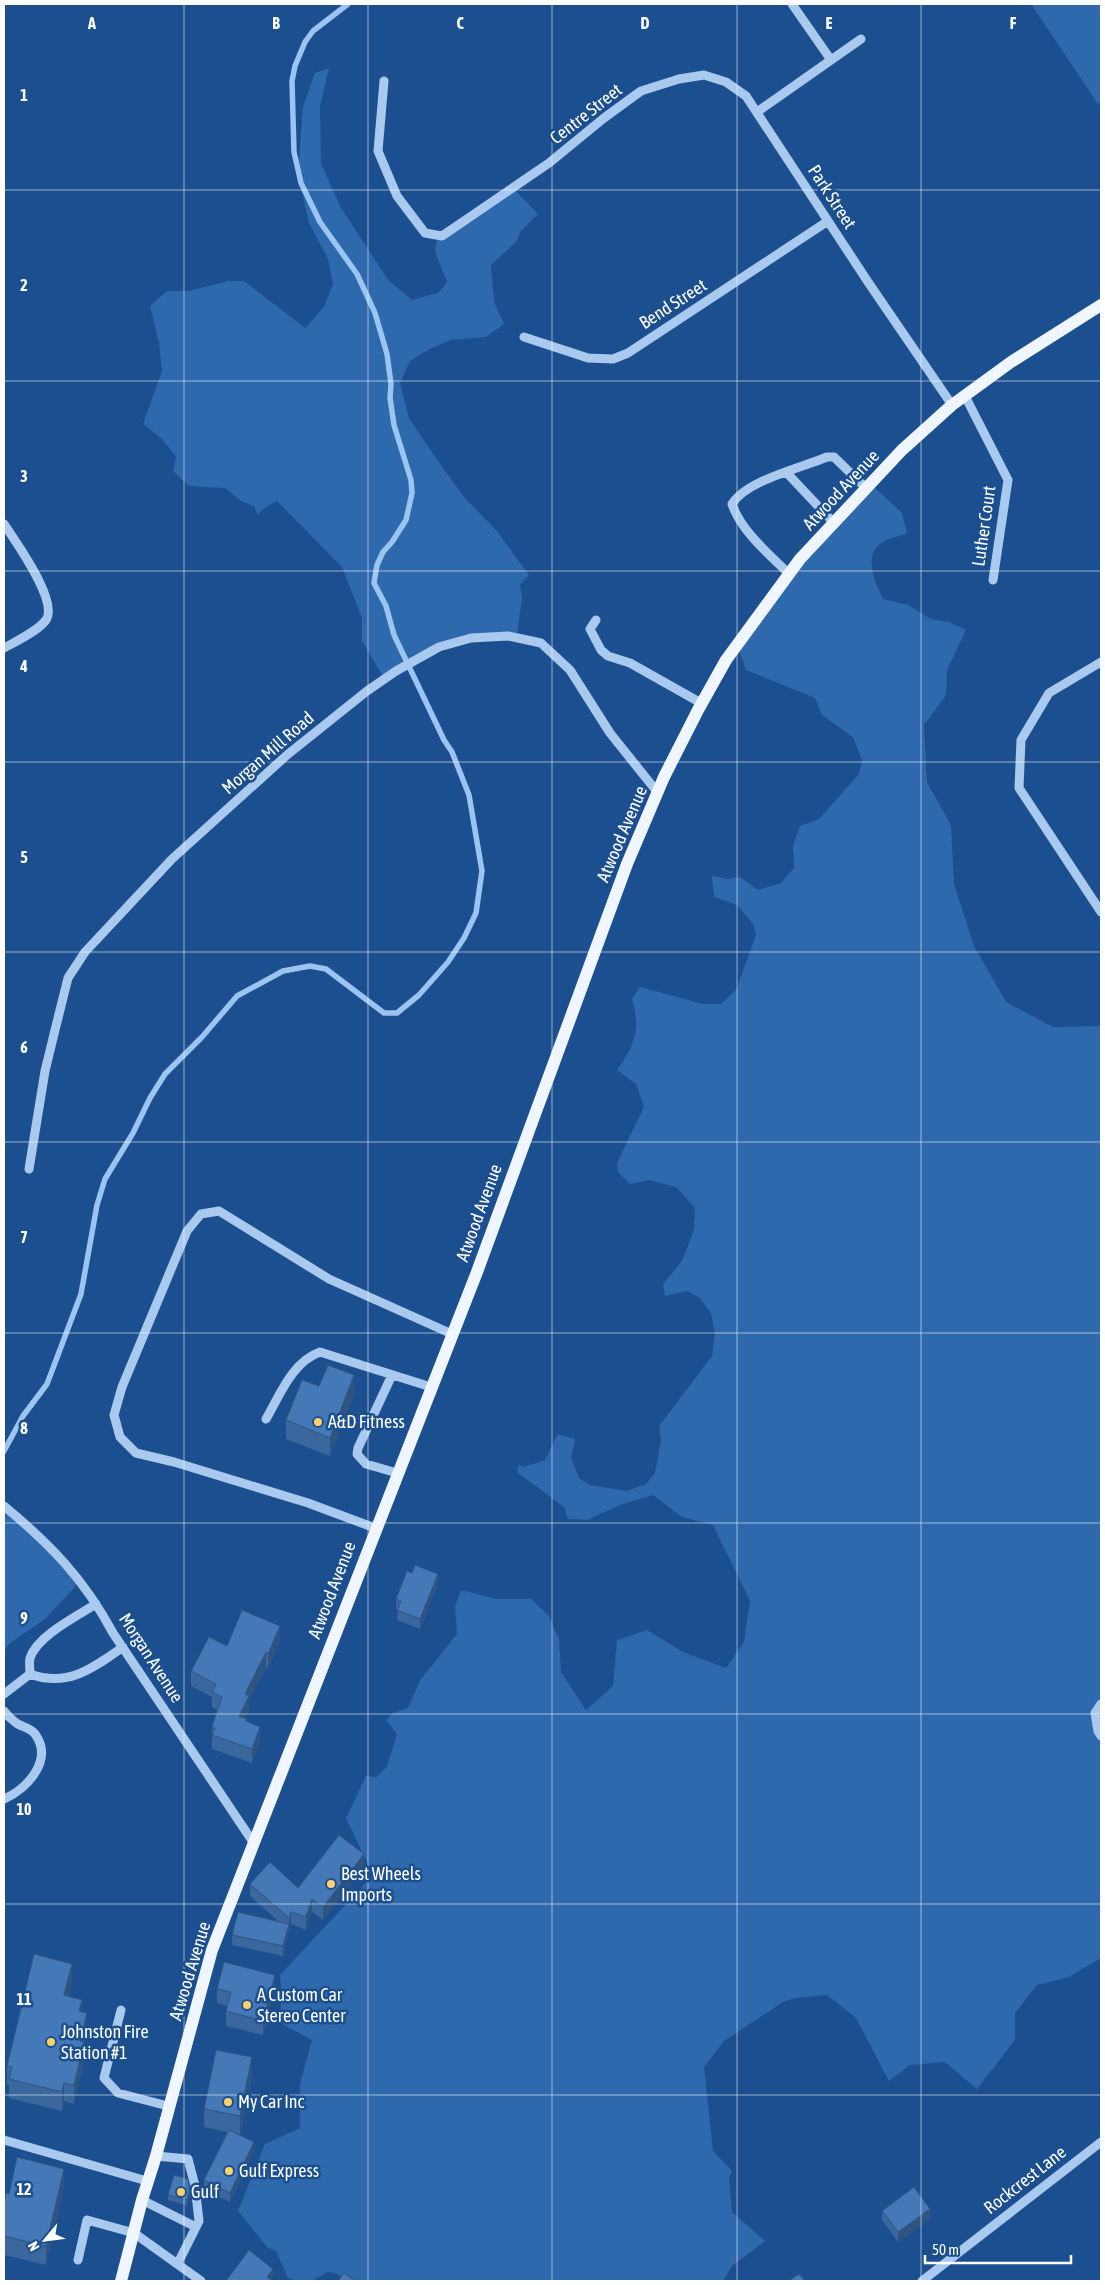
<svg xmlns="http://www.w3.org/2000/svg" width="1105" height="2285" font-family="'Asap Condensed',sans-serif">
<rect width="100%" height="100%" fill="#1b4f8f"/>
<!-- green -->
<path fill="#2e69ad" d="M1031 4H1101V102L1098 104Z
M329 68 320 106 321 164 341 208 389 281 412 300 438 293 447 282 435 252 437 238 513 188 538 214 521 231 516 242 491 265 494 302 504 324 486 337 450 340 428 350 410 361 400 383 409 418 438 461 464 497 497 531 529 575 520 585 522 599 517 634 460 640 384 678 362 641V618L342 567 277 501 263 509 258 515 254 506 241 501 225 488 189 486 173 471 176 457 162 439 143 424 162 371 159 343 150 306 167 291H188L228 281H244L305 328 324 307 333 284 328 259 309 223 298 173 303 107 315 73Z
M873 486 902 513 907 533C899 536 887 539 880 544 863 557 876 585 883 599L908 605 931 619 949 622 966 630 947 670 946 695 924 725 927 782 951 825 954 884 974 946 1006 1002 1053 1027 1101 1026V1958L1069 1977 1037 1985 1015 2013V2040L977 2089 945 2062 910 2065 889 2081 856 2018 827 1995 795 1998 783 2002 724 2041 704 2067 713 2151 732 2171 729 2178 732 2212 765 2241 732 2266 723 2281H349L335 2273 328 2272 312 2281H298L288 2278 276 2251 267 2247 238 2211 265 2144 300 2128V2084L312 2040 280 2023 281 1997 279 1996 281 1986 280 1975 373 1875 346 1818 366 1776 376 1777 387 1767 397 1734 386 1720 393 1713 408 1708 421 1679 457 1634 455 1607 461 1590 496 1599H531L548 1615 559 1639 561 1672 586 1710 613 1686 617 1640 647 1630 683 1652 726 1668 744 1642 750 1601 713 1525 682 1517 653 1495 620 1505 587 1520 568 1519 564 1507 517 1472 519 1465 524 1467 545 1460 558 1434 575 1439 571 1458 579 1478 590 1485 627 1491 646 1484 655 1473 661 1440 659 1426 712 1356 715 1334 711 1313 700 1298 687 1291 665 1296 663 1284 682 1261 694 1230 695 1208 676 1187 649 1180 630 1184 618 1172 617 1163 644 1107 636 1084 617 1070C635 1045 641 1029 632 999L640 987 703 1004H721L736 990 756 935 753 924 737 905 714 897 712 876 728 879 740 877 758 890 781 883 794 868 793 845 800 826 819 819 859 774 862 760 853 737 822 715 815 698 746 670 737 644 797 562Z
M4 1508 77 1581 75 1587 45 1619 9 1644 4 1651Z"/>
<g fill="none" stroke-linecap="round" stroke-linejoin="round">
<!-- stream -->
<path stroke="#9cc4f0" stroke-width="5.5" d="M4 1451 23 1416 47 1384 81 1294 97 1205 105 1179 133 1133 150 1098 165 1074 202 1037 237 996 283 971 310 966 326 969 384 1013H397L419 995 448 962 464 938 476 913 482 871 469 795 452 752 444 740 394 635 386 606 374 583 377 565 383 552 392 542 406 520 412 493 411 480 394 425 390 398 391 384 387 354 375 313 357 274 320 222 301 183 294 152 292 81 295 66 305 42 313 31 348 4"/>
<!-- minor -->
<path stroke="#a9c9ee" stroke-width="9" d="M792 4 831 60
M384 81 378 151 397 196 425 233 442 236 549 163 604 118 641 91 679 79 704 75 726 82 746 96 868 282 952 405
M757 112 861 39
M524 337 588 358 613 359 628 353 828 221
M965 396 1008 480 993 580
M786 472 834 523
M4 524C15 541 59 601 46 620 38 631 15 642 4 648
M789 574C769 554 741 531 732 504 747 480 801 468 827 457H834L866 488
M596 620 590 629 601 650 608 656 630 663 701 703
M1101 662 1049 693 1021 740 1019 788 1101 912
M29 1169 45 1071 55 1030 68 978 85 952 172 859 287 755 367 691 396 671 439 647 471 638 508 636 541 643 570 670 610 733 658 793
M392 1375 358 1448 357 1454 366 1464 397 1473
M266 1419C280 1395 292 1362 320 1352L431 1387
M4 1506C51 1545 84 1579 113 1633L253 1842
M375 1528 308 1503 174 1462 136 1453 120 1437 114 1415 122 1387 187 1231 201 1214 219 1211 329 1279 452 1334
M96 1604C77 1616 37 1636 30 1658 29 1663 30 1669 30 1674 68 1688 93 1668 123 1647
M4 1694 30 1674
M1101 1704 1095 1713 1098 1731 1101 1736
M4 1711C7 1715 11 1719 15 1722 21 1727 31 1728 35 1734 54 1760 27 1789 4 1799
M121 2010 104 2078 118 2093 168 2106
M4 2140 147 2181
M156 2156 188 2159 195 2186 199 2221 178 2263
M142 2200 196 2227
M78 2260 87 2220 134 2233 201 2281
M922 2281 1101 2142"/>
<!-- major -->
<path stroke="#f0f6ff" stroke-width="12" d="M121 2281 142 2200 156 2156 212 1950 477 1272 627 864 664 777 698 710 726 660 800 559 902 450 952 405 1011 362 1101 305"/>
</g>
<!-- wall -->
<path fill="#3a679d" d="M319 1386 354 1394 330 1456 286 1439V1420Z
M438 1584 420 1629 397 1620 398 1609H396V1599Z
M280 1641 268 1668 266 1667 249 1700V1711L245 1718 260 1741 252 1763 212 1749V1726L217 1710 212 1707V1697L191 1686V1671L227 1646Z
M364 1867 323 1920 312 1912 306 1930 291 1924 289 1931 283 1956 232 1945V1935L278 1921 250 1896V1884L298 1888Z
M72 1983 69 1996 82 2012 87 2032 84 2043V2061L74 2104 64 2101 62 2111 9 2098V2085H7V2066Z
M217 1989H275L263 2035 226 2026V2011L227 2006 217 2003Z
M252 2076 240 2135 254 2151 230 2202 204 2190V2180L227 2132 204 2127V2109Z
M64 2187 46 2265 4 2255V2202L9 2194Z
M168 2195 190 2196 187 2205 168 2200Z
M882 2211 930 2219 898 2242 882 2220Z"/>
<!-- shaded-wall -->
<path fill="#305480" d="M354 1375V1394L330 1456V1438Z
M438 1574V1584L420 1629V1619Z
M280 1626V1641L268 1668V1654Z
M266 1652V1667L249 1700V1711L239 1730V1716L245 1694Z
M260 1727V1741L252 1763V1749Z
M364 1854V1867L323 1920V1907Z
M312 1899V1912L306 1930V1917Z
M291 1912V1924L289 1931V1918Z
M289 1924V1933L283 1956V1946Z
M72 1964V1983L64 2014V1995Z
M275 1975V1989L263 2035V2021Z
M82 2000V2018L79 2011Z
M87 2013V2032L80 2060V2041Z
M84 2043V2061L74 2104V2085Z
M252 2057V2076L240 2135V2116Z
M64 2083V2101L62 2111V2092Z
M254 2142V2151L230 2202V2193Z
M64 2169V2187L46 2265V2246Z
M190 2191V2196L187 2205V2200Z
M930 2209V2219L898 2242V2232Z
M273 2269V2277L270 2281 267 2277Z"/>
<!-- building -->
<path fill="#4478b7" stroke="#305480" d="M328 1365 354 1375 330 1438 286 1420 302 1380 319 1386Z
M415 1565 438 1574 420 1619 397 1610 401 1601 396 1599 407 1571 412 1573Z
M242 1610 280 1626 268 1654 266 1652 245 1694 249 1696 239 1716 247 1719 246 1721 260 1727 252 1749 212 1735 215 1728 212 1726 222 1697 212 1692 216 1684 191 1671 209 1637 227 1646Z
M339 1835 364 1854 323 1907 312 1899 306 1917 291 1912 289 1918 250 1884 270 1862 298 1888Z
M238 1912 289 1924 283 1946 232 1935Z
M34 1954 72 1964 64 1995 82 2000 79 2011 87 2013 80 2041 84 2043 74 2085 64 2083 62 2092 9 2079 12 2067 7 2066Z
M224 1962 275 1975 263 2021 226 2011 231 1992 217 1989Z
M216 2050 252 2057 240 2116 204 2109Z
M229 2130 254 2142 230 2193 204 2180Z
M17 2157 64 2169 46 2246 4 2236V2202L6 2193 9 2194Z
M174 2175 188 2179 190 2191 187 2200 168 2195Z
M914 2187 930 2209 898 2232 882 2211Z
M249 2250 273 2269 267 2277 273 2281H226Z
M344 2273 355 2281H338Z
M799 2274 805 2281H789Z"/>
<!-- grid -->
<path fill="none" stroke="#fff" stroke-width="1" stroke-opacity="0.55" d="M184 4V2281M368 4V2281M552 4V2281M737 4V2281M921 4V2281M4 190H1101M4 381H1101M4 571H1101M4 762H1101M4 952H1101M4 1142H1101M4 1333H1101M4 1523H1101M4 1714H1101M4 1904H1101M4 2095H1101"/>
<!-- markers -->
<g fill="#ffd166" stroke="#1b4f8f" stroke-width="2">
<circle cx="318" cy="1422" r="5"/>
<circle cx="331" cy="1884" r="5"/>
<circle cx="247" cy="2005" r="5"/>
<circle cx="51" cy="2042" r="5"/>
<circle cx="228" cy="2102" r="5"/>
<circle cx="229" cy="2171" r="5"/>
<circle cx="181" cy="2192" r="5"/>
</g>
<g text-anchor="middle" stroke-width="5" stroke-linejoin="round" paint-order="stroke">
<!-- street labels -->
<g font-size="18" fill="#fff" stroke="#1b4f8f">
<text transform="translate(586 114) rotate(-38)" y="6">Centre Street</text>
<text transform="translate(832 197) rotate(57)" y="6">Park Street</text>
<text transform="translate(673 304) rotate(-33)" y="6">Bend Street</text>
<text transform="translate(841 490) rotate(-47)" y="6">Atwood Avenue</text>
<text transform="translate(984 526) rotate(-82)" y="6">Luther Court</text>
<text transform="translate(268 753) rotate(-41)" y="6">Morgan Mill Road</text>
<text transform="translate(622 834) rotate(-67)" y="6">Atwood Avenue</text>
<text transform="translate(479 1213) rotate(-70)" y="6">Atwood Avenue</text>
<text transform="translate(332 1590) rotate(-69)" y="6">Atwood Avenue</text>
<text transform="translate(151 1658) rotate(57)" y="6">Morgan Avenue</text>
<text transform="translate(190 1971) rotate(-73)" y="6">Atwood Avenue</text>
<text transform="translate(1025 2180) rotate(-38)" y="6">Rockcrest Lane</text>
</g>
<!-- poi labels -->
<g font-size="18" fill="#fff" stroke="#1b4f8f" text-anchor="start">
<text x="328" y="1428">A&amp;D Fitness</text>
<text x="341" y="1880">Best Wheels<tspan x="341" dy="21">Imports</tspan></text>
<text x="257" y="2001">A Custom Car<tspan x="257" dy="21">Stereo Center</tspan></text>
<text x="61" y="2038">Johnston Fire<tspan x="61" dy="21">Station #1</tspan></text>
<text x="238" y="2108">My Car Inc</text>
<text x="239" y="2177">Gulf Express</text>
<text x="191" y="2198">Gulf</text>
</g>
</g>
<g font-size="16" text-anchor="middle" font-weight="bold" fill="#fff" stroke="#1b4f8f" stroke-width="5" stroke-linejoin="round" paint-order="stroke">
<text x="92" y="29">A</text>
<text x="276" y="29">B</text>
<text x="460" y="29">C</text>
<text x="645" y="29">D</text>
<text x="829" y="29">E</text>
<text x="1013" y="29">F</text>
<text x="24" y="101">1</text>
<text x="24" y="291">2</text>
<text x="24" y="482">3</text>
<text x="24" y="672">4</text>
<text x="24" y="863">5</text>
<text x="24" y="1053">6</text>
<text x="24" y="1243">7</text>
<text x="24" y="1434">8</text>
<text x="24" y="1624">9</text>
<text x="24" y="1815">10</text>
<text x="24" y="2005">11</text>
<text x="24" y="2195">12</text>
</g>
<!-- border -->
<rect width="1105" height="2285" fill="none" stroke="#ffffff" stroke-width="10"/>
<!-- north arrow -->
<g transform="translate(45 2240) rotate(241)" stroke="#1b4f8f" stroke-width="4" paint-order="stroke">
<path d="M0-4L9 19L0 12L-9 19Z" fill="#ffffff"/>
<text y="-8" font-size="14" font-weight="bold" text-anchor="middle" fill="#ffffff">N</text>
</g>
<!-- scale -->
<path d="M925 2255v8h146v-8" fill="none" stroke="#ffffff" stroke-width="2.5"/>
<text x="932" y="2255" font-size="15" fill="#ffffff" stroke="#1b4f8f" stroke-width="4" paint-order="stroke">50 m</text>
</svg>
